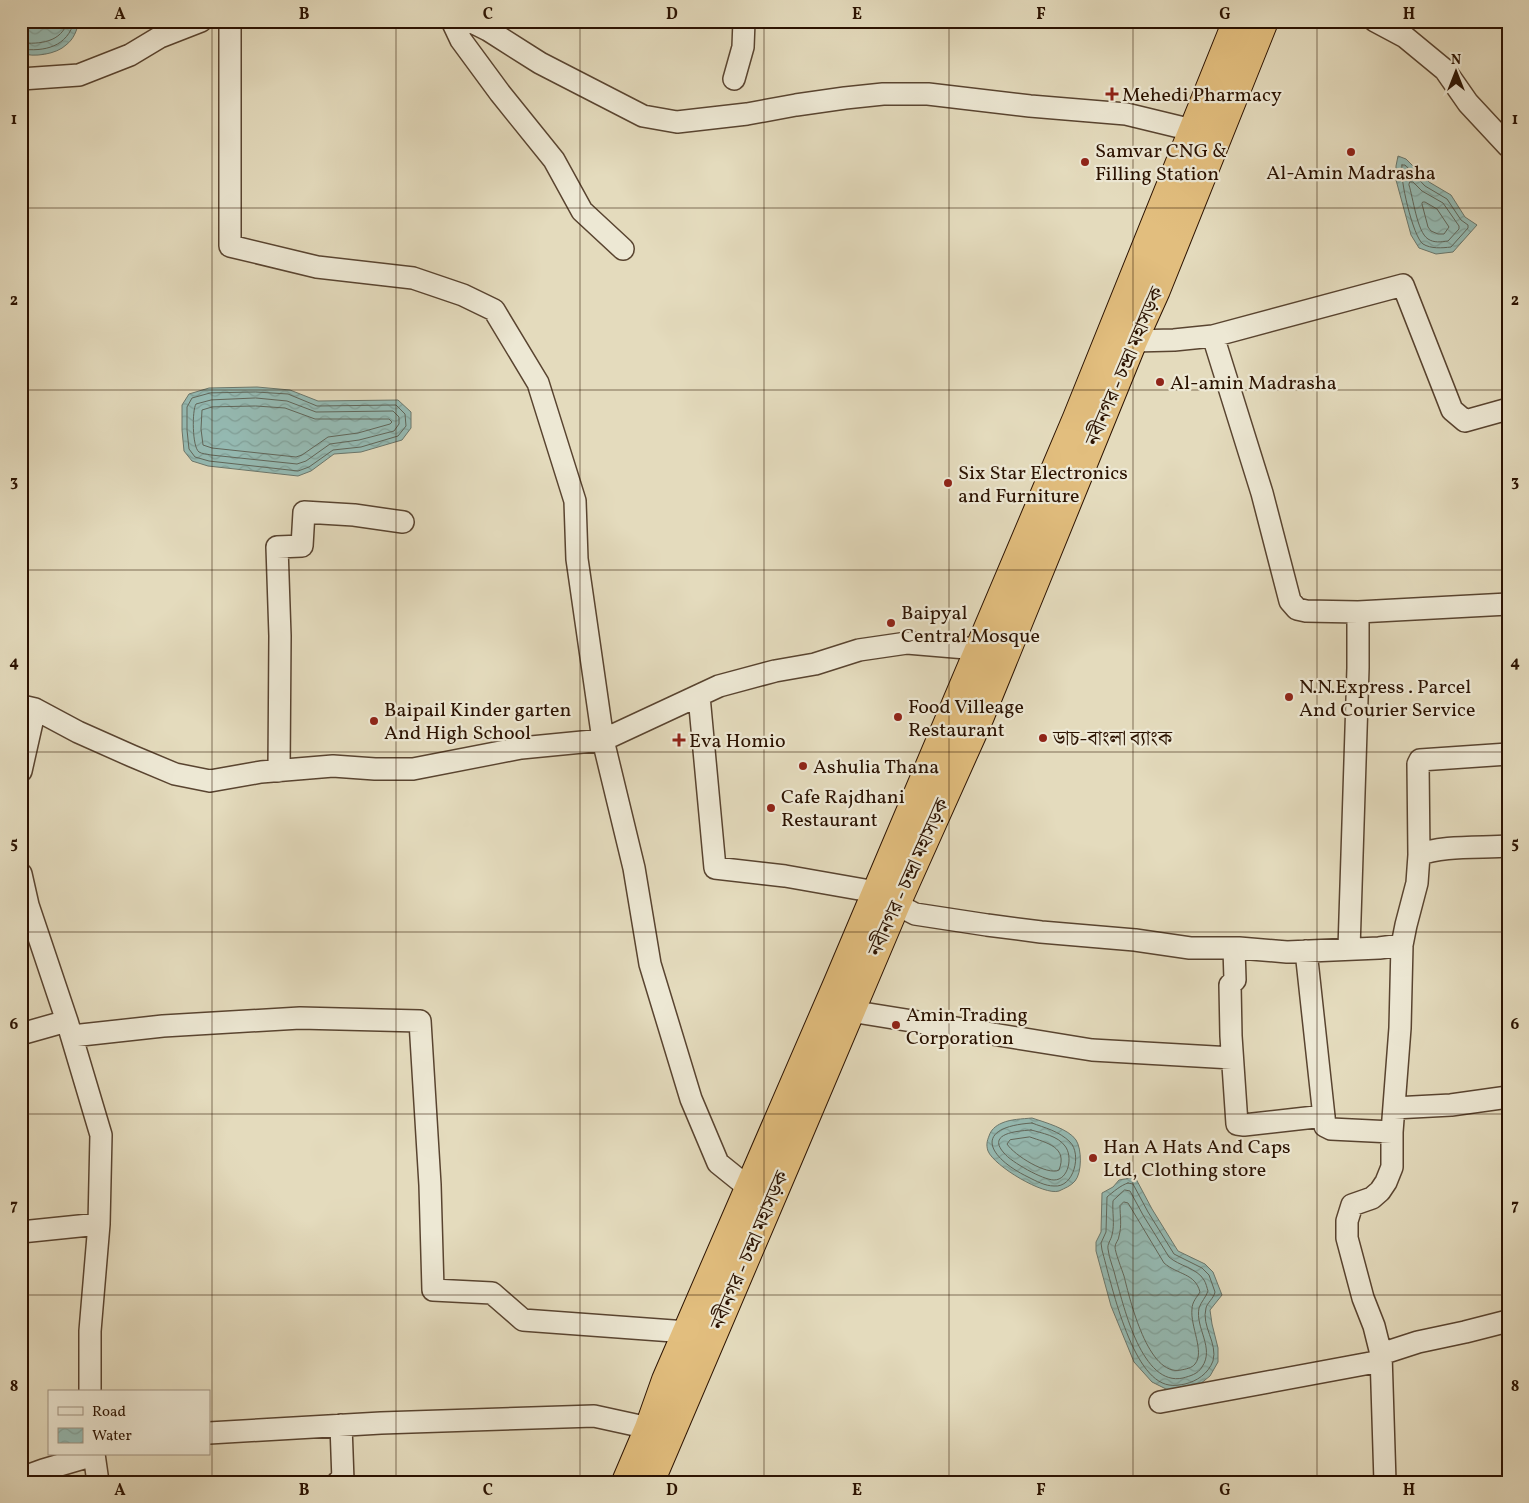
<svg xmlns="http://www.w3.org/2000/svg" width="1529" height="1503" font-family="Vollkorn,'Noto Serif Bengali',serif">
<defs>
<pattern id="water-waves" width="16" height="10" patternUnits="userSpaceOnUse" patternTransform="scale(1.25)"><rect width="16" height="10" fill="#95bbb4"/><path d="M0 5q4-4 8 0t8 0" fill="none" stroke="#81a099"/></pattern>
</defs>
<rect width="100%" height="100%" fill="#e4dbbd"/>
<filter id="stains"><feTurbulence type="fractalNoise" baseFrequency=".004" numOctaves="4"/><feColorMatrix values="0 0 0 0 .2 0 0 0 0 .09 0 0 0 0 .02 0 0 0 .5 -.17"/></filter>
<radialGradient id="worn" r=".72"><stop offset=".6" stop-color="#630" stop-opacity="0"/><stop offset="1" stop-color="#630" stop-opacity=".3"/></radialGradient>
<!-- water -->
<path fill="url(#water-waves)" stroke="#6b776c" d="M21 21H79C77 30 74 39 66 45 57 54 33 58 21 53Z
M1398 156 1406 159 1429 182 1451 195 1465 217 1477 225 1453 252 1436 254 1419 248 1411 235 1396 180V166Z
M257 387 290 390 318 401 398 400 411 412V428L402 440 361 452 334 454 311 471 298 476 208 466 192 461 184 451 182 430V405L189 394 209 388Z
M1032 1118C1044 1122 1069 1129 1076 1140 1082 1149 1082 1173 1075 1181 1071 1186 1065 1188 1059 1191 1044 1196 994 1166 988 1151 986 1145 987 1141 989 1136 991 1130 995 1126 1002 1123 1011 1119 1022 1119 1032 1118Z
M1135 1177 1152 1209 1178 1251 1205 1264 1213 1272 1222 1295 1210 1310 1212 1324 1218 1348V1362L1210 1376 1200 1384 1168 1390 1152 1382 1134 1362 1111 1306 1096 1251V1242L1101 1232 1102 1193 1113 1187 1119 1180Z"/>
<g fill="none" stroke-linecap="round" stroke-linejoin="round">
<!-- shore -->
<path stroke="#60665a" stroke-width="1" d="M21 43C40 44 61 43 68 21
M21 49C44 52 68 47 74 21
M1402 165H1405L1425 186 1447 199 1461 220 1468 225V228L1451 247C1442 248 1431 249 1423 244 1413 237 1399 177 1402 165Z
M1410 182H1413L1422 191 1443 203 1459 226V229L1448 241C1441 242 1434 243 1428 239 1417 232 1413 197 1409 185Z
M1423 202H1425L1437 209 1449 227 1444 234H1438L1431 231 1428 227 1422 204Z
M256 392 288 394 317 406 396 405 405 414 406 426 398 436 361 447 333 450 309 467 298 471 209 461 195 457 189 449 187 430V407L192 398 210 393Z
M256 398 287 401 316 412 393 411 399 417V424L394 431 359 440 330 444 306 461 297 464 211 455C207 454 202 454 199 452 192 447 192 410 196 404L211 400Z
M256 406 285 408 315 419H389L392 422 390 424 358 433 328 437 302 455 296 457 212 448 203 445 201 429 202 410 212 407Z
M1032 1123C1045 1128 1059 1131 1070 1142 1082 1154 1074 1188 1054 1186 1045 1186 1036 1181 1028 1177 987 1157 972 1127 1032 1123Z
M1031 1130C1042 1133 1058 1136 1065 1146 1073 1156 1069 1180 1054 1180 1043 1180 1011 1162 1004 1153 986 1133 1018 1131 1031 1130Z
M1030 1137C1047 1143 1068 1147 1059 1170 1047 1176 1014 1155 1007 1144L1010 1140Z
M1128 1183 1133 1184 1148 1212 1174 1254 1202 1268 1209 1275 1215 1292C1214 1298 1207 1303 1206 1308 1201 1326 1218 1343 1213 1361 1208 1374 1197 1381 1185 1384 1180 1385 1174 1386 1169 1385 1131 1379 1111 1282 1102 1250L1101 1243 1106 1232 1107 1197C1113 1192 1121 1185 1128 1183Z
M1125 1190 1130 1191 1143 1215 1169 1257C1179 1266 1197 1268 1204 1280 1206 1283 1207 1288 1208 1291 1206 1297 1201 1302 1199 1308 1195 1328 1215 1348 1202 1367 1198 1374 1190 1376 1183 1378 1142 1387 1124 1307 1116 1279 1114 1269 1109 1259 1108 1249 1107 1244 1111 1240 1112 1235 1115 1224 1112 1212 1113 1201Z
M1124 1202 1128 1203 1164 1263C1178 1275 1195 1273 1200 1292 1197 1297 1192 1302 1192 1309 1190 1326 1205 1352 1195 1364 1192 1368 1186 1369 1181 1370 1148 1377 1130 1300 1124 1276 1122 1270 1115 1252 1115 1247 1115 1243 1119 1240 1119 1236 1122 1226 1120 1216 1120 1206Z"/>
<defs>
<path id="minor" d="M230 21V246L317 267 413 278 463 295 494 310 538 383 575 501 577 559 603 740 634 868 650 964 691 1099 718 1163 749 1188
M452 21 461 40 500 93 554 160 582 211 623 249
M470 21 488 30 540 63 643 116 677 122 747 114 796 105 845 98 883 94H928L1030 106 1126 114 1192 130
M1375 21 1405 37 1445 70 1468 103 1508 146
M21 79 79 75 130 55 160 37 201 21
M734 79 743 47 744 21
M1213 336 1403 285 1452 410 1465 421 1508 409
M1133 341 1174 340 1213 336 1262 493 1290 601 1297 609 1306 611 1358 612 1508 604
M699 696 715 868 785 876 876 892
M35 709 78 732 132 756 175 774 210 781 261 772 333 766 375 769H413L521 748 603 740 719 686 775 671 815 664 859 650 907 643 978 649
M21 771 35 709 22 706
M279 771 280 636 277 547 302 546 304 512 354 515 403 522
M1508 846C1484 848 1439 845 1419 855L1417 883 1406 925 1402 945 1400 1028 1392 1132V1167L1386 1182 1380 1191 1372 1198 1352 1205 1347 1221V1238L1363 1298 1374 1326 1381 1354 1418 1342 1465 1332 1508 1321
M1419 855 1418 764 1420 760 1508 754
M21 874 28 905 67 1021 101 1135 99 1224 90 1331V1392
M896 904 915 914 987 925 1041 932 1135 940 1190 948H1239L1287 952 1379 948 1402 945
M1234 948 1235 980 1230 985 1231 1036 1237 1124 1244 1125 1324 1116
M1349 949 1358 668V612
M1306 951 1325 1126 1331 1129 1392 1132
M850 1011 1092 1050 1232 1058
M21 1034 67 1021
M72 1036 163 1026 300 1018 420 1021 430 1185 433 1290 492 1293 523 1320 687 1332
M1394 1108 1451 1105 1508 1097
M21 1232 99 1224
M1381 1354 1385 1482
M1160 1402 1381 1361
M209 1433 381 1423 594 1416 649 1428
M94 1454 98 1482
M21 1478 43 1470 94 1455
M338 1482 343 1481 341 1425"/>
<path id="trunk" d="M626 1482 649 1428 666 1380 837 985 1077 418 1237 21
M650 1482 787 1161 896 904 978 721 1133 341 1156 290 1264 21"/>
</defs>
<!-- minor casing -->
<use href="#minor" stroke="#594430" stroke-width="24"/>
<!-- trunk casing -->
<use href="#trunk" stroke="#2b1201" stroke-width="30"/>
<!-- minor -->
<use href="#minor" stroke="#ede8d4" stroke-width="21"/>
<!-- trunk -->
<use href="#trunk" stroke="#e2be7e" stroke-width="28"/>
</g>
<!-- grid -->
<path fill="none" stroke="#2b1201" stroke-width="1" stroke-opacity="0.55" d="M212 21V1482M396 21V1482M580 21V1482M764 21V1482M949 21V1482M1133 21V1482M1317 21V1482M21 208H1508M21 390H1508M21 570H1508M21 752H1508M21 932H1508M21 1114H1508M21 1295H1508"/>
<!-- markers -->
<g fill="#8f2418" stroke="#ede8d4" stroke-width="2">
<path d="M1109.5 86.5h5v5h5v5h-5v5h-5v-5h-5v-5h5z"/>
<circle cx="1351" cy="152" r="5"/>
<circle cx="1085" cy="162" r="5"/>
<circle cx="1160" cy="382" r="5"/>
<circle cx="948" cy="483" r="5"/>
<circle cx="891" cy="623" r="5"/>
<circle cx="1289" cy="697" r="5"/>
<circle cx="898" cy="717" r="5"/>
<circle cx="374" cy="721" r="5"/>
<circle cx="1043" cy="738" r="5"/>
<path d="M676.5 732.5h5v5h5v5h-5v5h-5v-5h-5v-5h5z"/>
<circle cx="803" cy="766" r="5"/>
<circle cx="771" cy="808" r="5"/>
<circle cx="896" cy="1025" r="5"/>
<circle cx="1093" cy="1158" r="5"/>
</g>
<g text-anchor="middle" stroke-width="4.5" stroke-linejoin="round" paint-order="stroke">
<!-- poi labels -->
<g font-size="20" fill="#2b1201" stroke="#ede8d4" text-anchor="start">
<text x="1122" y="101">Mehedi Pharmacy</text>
<text x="1095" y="157">Samvar CNG &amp;<tspan x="1095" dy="23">Filling Station</tspan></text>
<text x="1351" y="179" text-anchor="middle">Al-Amin Madrasha</text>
<text x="1170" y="389">Al-amin Madrasha</text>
<text x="958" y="479">Six Star Electronics<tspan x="958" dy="23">and Furniture</tspan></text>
<text x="901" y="619">Baipyal<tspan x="901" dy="23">Central Mosque</tspan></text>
<text x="1299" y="693">N.N.Express . Parcel<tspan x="1299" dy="23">And Courier Service</tspan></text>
<text x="908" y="713">Food Villeage<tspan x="908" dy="23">Restaurant</tspan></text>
<text x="384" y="716">Baipail Kinder garten<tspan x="384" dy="23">And High School</tspan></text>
<text x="1053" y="745">ডাচ-বাংলা ব্যাংক</text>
<text x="689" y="747">Eva Homio</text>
<text x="813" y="773">Ashulia Thana</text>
<text x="781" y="803">Cafe Rajdhani<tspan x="781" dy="23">Restaurant</tspan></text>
<text x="906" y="1021">Amin Trading<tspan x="906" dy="23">Corporation</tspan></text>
<text x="1103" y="1153">Han A Hats And Caps<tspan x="1103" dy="23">Ltd, Clothing store</tspan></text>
</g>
<!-- street labels -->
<g font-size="20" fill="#2b1201" stroke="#ede8d4">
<text transform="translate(1124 366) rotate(-67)" y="7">নবীনগর - চন্দ্রা মহাসড়ক</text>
<text transform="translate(908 877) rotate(-66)" y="7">নবীনগর - চন্দ্রা মহাসড়ক</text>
<text transform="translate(749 1250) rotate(-67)" y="7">নবীনগর - চন্দ্রা মহাসড়ক</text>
</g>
</g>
<!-- margin -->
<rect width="1529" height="1503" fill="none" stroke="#e4dbbd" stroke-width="55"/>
<!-- legend -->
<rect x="48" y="1390" width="162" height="65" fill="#ede8d4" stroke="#9f9280"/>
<rect x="58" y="1407" width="25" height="8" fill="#ede8d4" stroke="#9f9280"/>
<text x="92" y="1416" font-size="15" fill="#2b1201">Road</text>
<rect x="58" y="1428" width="25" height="15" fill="url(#water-waves)" stroke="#9f9280"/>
<text x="92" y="1440" font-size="15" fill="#2b1201">Water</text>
<!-- north arrow -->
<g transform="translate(1456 72)" stroke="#ede8d4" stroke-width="4" paint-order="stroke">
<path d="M0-4L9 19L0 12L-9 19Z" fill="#2b1201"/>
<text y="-8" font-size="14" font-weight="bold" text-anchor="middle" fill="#2b1201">N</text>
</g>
<rect x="28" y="28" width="1474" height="1448" fill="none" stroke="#2b1201" stroke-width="2"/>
<g font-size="16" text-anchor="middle" font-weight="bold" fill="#2b1201">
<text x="120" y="19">A</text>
<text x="304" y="19">B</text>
<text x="488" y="19">C</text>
<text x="672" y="19">D</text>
<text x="857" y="19">E</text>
<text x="1041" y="19">F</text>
<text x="1225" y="19">G</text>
<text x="1409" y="19">H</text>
<text x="14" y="124">1</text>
<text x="1515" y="124">1</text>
<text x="14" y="305">2</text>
<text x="1515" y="305">2</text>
<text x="14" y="486">3</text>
<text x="1515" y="486">3</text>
<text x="14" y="667">4</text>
<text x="1515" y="667">4</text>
<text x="14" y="848">5</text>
<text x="1515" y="848">5</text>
<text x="14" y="1029">6</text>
<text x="1515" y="1029">6</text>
<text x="14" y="1210">7</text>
<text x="1515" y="1210">7</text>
<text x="14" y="1391">8</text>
<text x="1515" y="1391">8</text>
<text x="120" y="1495">A</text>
<text x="304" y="1495">B</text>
<text x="488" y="1495">C</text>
<text x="672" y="1495">D</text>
<text x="857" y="1495">E</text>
<text x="1041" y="1495">F</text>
<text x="1225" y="1495">G</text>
<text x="1409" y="1495">H</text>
</g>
<rect width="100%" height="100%" filter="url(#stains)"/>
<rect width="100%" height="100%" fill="url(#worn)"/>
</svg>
